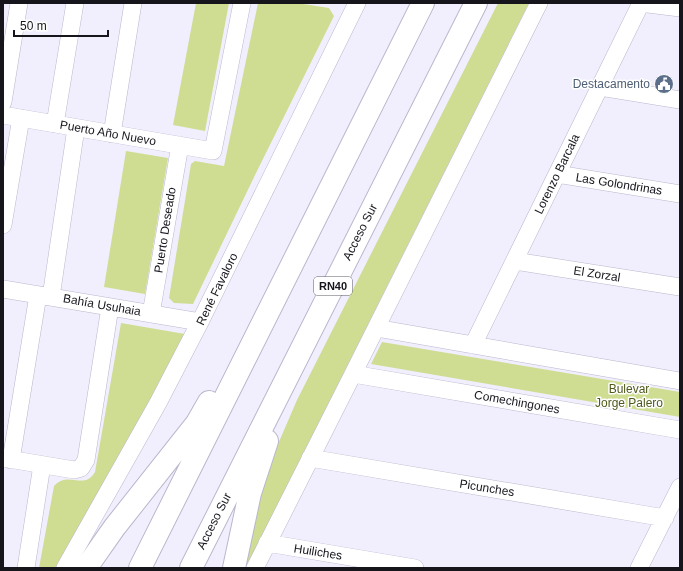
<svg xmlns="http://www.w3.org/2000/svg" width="683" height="571" font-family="Helvetica,sans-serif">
<rect width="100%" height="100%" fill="#f1effd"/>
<!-- green -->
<path fill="#cfdd93" d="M196 3H229L205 131 173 125Z
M258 3H297L329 8 334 16 257 171 193 304 174 303 169 298 191 164 195 161 224 166Z
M498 3H529L246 568H242L262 488 278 444 297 400Z
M126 151 168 158 145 294 104 287Z
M121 323 185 334 137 426 58 568H39L54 486C68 470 84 491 95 472Z
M382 342 680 392V417L371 364Z"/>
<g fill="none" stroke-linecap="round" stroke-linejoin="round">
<defs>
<path id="minor" d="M640 3 680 8
M600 87 680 100
M3 102 19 3
M3 115 213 151 242 3
M55 124 75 3
M112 134 133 3
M557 174 680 194
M3 225 21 118
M515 261 680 287
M3 289 200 322
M51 297 76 128
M151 314 180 145
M376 328 680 381
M473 345 641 3
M353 374 680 430
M3 458 74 470 81 468 86 460 110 307
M310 458 665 518
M11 460 38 295
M267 543 415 568
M26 568 42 465
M65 568 158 403 200 322 357 3
M255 568 353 374 539 3
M639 568 680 487"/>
<path id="highway" d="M86 568 114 528 197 423 209 402
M140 568 423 3
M191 568 476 3
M234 568 250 493 267 441"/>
</defs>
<!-- minor casing -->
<use href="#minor" stroke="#bab7cd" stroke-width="18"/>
<!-- highway casing -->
<use href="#highway" stroke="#bab7cd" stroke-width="24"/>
<!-- minor -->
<use href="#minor" stroke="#fff" stroke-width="17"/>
<!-- highway -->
<use href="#highway" stroke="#fff" stroke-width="22"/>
</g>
<!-- icons -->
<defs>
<symbol id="civic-disc" viewBox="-11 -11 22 22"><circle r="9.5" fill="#5c6f8a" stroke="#fefefe"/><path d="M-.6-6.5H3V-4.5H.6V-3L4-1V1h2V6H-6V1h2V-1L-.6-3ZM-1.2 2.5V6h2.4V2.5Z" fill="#fff"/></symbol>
</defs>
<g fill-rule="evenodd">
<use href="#civic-disc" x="653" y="73" width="22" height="22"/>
</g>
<g text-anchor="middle" stroke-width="3" stroke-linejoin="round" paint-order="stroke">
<!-- shield labels -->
<rect fill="#fefefe" stroke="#5c5b60" stroke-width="1" x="314" y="277" width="38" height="18" rx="3"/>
<g font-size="11" font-weight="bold" fill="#16151c">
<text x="333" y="290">RN40</text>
</g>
<!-- service labels -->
<g font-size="12" fill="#4e5e75" stroke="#fefefe" text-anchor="end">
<text x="650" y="88">Destacamento</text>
</g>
<!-- street labels -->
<g font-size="12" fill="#16151c" stroke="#fefefe">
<text transform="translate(108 133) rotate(10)" y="4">Puerto Año Nuevo</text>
<text transform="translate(557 174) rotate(-64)" y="4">Lorenzo Barcala</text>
<text transform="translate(619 184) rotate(9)" y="4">Las Golondrinas</text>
<text transform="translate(165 230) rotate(-81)" y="4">Puerto Deseado</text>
<text transform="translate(360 232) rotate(-63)" y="4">Acceso Sur</text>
<text transform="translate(597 274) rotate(9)" y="4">El Zorzal</text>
<text transform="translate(217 289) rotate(-64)" y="4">René Favaloro</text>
<text transform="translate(102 305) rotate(10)" y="4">Bahía Usuhaia</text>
<text transform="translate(517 402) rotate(10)" y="4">Comechingones</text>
<text transform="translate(487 488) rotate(9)" y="4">Picunches</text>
<text transform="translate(214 521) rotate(-63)" y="4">Acceso Sur</text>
<text transform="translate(318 552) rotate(9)" y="4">Huiliches</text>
</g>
<!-- park labels -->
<g font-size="12" fill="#505a1d" stroke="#fefefe">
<text x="629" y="393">Bulevar<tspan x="629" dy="14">Jorge Palero</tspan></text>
</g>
</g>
<!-- border -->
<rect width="683" height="571" fill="none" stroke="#16151c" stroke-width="8"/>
<!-- scale -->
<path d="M14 30v6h94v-6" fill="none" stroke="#16151c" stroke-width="2"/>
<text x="20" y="30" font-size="12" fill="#16151c" stroke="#fefefe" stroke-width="3" paint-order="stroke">50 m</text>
</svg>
